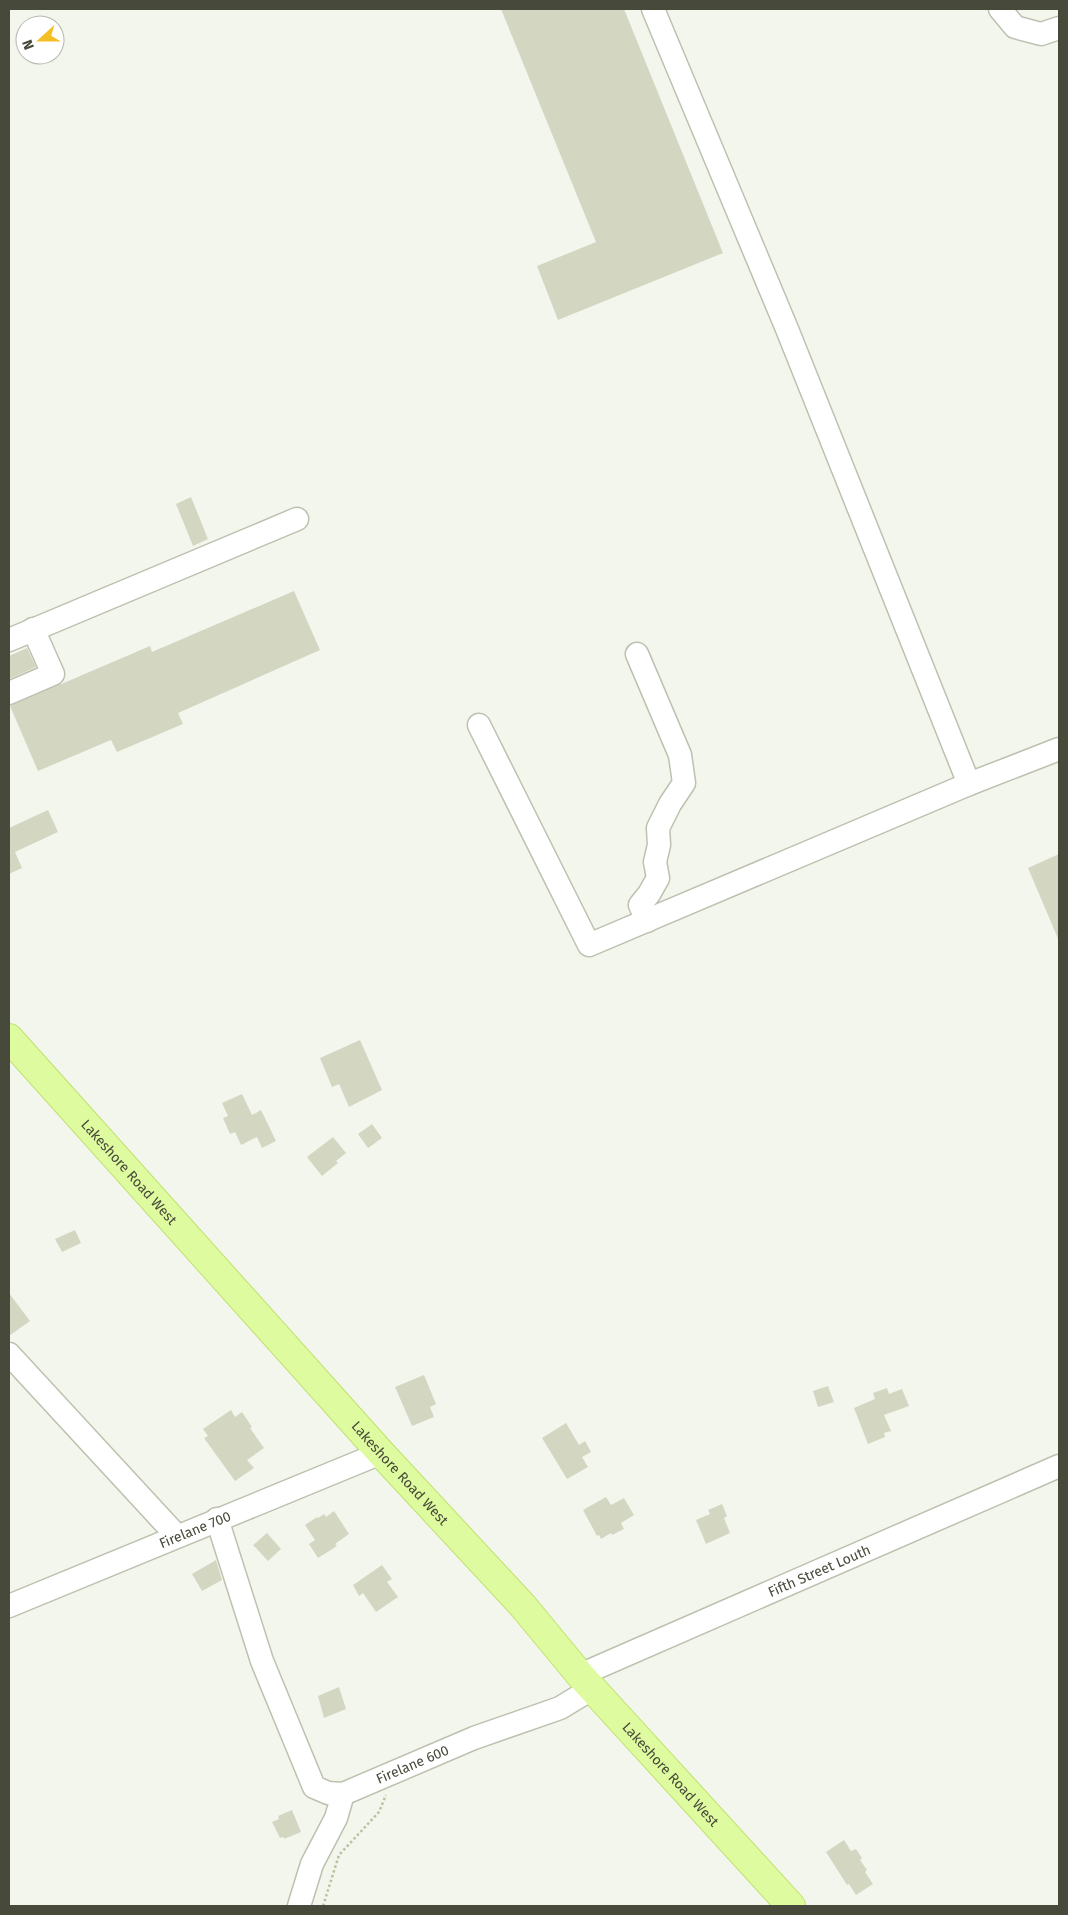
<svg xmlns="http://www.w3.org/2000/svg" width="1068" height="1915" font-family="'Fira Sans',sans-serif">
<rect width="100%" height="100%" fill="#f3f6ec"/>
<!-- building -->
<path fill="#d3d7c2" d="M501 9H624L723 253 558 320 537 266 596 242Z
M191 497 208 539 193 546 176 504Z
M294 591 320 650 178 713 183 724 117 752 111 740 38 771 10 706 150 646 152 652Z
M27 648 36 667 9 679V656Z
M48 810 58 832 15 852 22 868 9 874V828Z
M1059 854V941L1028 868Z
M360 1040 382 1090 349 1107 339 1084 332 1087 320 1058Z
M242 1094 252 1115 261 1110 276 1141 262 1148 257 1137 241 1145 235 1132 230 1134 223 1118 228 1116 222 1103Z
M372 1124 382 1138 368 1148 358 1134Z
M333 1137 346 1153 336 1161 338 1163 322 1176 307 1157Z
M75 1230 81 1243 62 1252 55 1239Z
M9 1293 30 1321 9 1336Z
M424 1375 436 1404 430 1407 434 1417 412 1426 395 1387Z
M828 1386 834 1402 818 1407 813 1391Z
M887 1388 889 1394 902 1389 909 1406 884 1415 891 1431 884 1433 885 1437 868 1444 854 1408 875 1399 873 1393Z
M231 1410 235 1417 242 1412 252 1427 250 1428 264 1448 247 1460 254 1468 235 1481 204 1438 208 1436 203 1429Z
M566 1423 579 1445 585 1441 591 1452 582 1457 588 1467 567 1479 542 1438Z
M606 1497 611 1505 624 1498 634 1515 621 1523 624 1529 612 1535 611 1533 601 1539 599 1535 597 1536 583 1510Z
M722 1504 727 1516 724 1518 730 1533 706 1544 696 1520 710 1514 708 1510Z
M334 1511 349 1534 335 1544 337 1546 318 1558 309 1544 315 1540 305 1525 317 1517 318 1518 324 1514 326 1517Z
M267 1533 281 1549 268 1561 253 1545Z
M216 1560 222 1580 202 1591 192 1574Z
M382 1565 392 1579 387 1582 398 1597 376 1612 363 1593 359 1596 353 1585Z
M339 1687 346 1709 324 1718 318 1696Z
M292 1810 301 1832 284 1839V1837L280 1838 272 1822 279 1819 278 1816Z
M844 1840 851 1851 856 1849 862 1858 860 1860 867 1870 865 1872 873 1884 856 1895 849 1884 847 1885 826 1852Z"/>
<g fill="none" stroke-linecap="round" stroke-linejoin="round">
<defs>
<g id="minor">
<path d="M653 9 787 329 969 784 1059 749"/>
<path d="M1000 9 1015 27 1041 34 1059 28"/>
<path d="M9 640 297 519"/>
<path d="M637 654 680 755 684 783 670 804 658 828 659 845 655 862 658 878 649 894 640 905 647 921"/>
<path d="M9 693 53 674 33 629"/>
<path d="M479 725 589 945 969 784"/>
<path d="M9 1354 177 1536"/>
<path id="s1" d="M217 1519 262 1661 314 1787 328 1793 343 1794 474 1738 560 1708 593 1688"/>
<path id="s2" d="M9 1606 381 1453"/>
<path id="s3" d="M580 1675 1059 1466"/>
<path d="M299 1906 312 1864 336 1818 343 1794"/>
</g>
<g id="major">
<path id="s4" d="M9 1038 381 1453 523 1606 580 1675 791 1906"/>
</g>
</defs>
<!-- minor casing -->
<use href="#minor" stroke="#bdc1af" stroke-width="25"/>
<!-- major casing -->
<use href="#major" stroke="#c0e16e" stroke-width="30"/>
<!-- path -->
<path stroke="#bac3a0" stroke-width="2.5" stroke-dasharray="2.5 2.5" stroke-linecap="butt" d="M323 1906 339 1855 379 1812 386 1795"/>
<!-- minor -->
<use href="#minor" stroke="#fff" stroke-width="22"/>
<!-- major -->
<use href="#major" stroke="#dffba0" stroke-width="28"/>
</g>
<g text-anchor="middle" stroke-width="4.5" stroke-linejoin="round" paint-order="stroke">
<!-- street labels -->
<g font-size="14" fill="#474a3a" stroke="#fff">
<text dy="5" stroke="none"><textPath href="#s4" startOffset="180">Lakeshore Road West</textPath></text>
<text dy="5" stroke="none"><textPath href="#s4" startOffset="585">Lakeshore Road West</textPath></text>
<text dy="5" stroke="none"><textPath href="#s2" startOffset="201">Firelane 700</textPath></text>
<text dy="5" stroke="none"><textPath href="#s3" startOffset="261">Fifth Street Louth</textPath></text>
<text dy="5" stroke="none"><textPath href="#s1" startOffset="391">Firelane 600</textPath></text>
<text dy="5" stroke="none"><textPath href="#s4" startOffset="990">Lakeshore Road West</textPath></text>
</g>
</g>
<!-- border -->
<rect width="1068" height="1915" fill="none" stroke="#474a3a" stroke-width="20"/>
<!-- north arrow -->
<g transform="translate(40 40) rotate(249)"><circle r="24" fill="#ffffff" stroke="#b5b7b0"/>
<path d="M0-4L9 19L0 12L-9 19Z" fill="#f4be25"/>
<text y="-8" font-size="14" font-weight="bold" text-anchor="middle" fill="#474a3a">N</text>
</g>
</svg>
